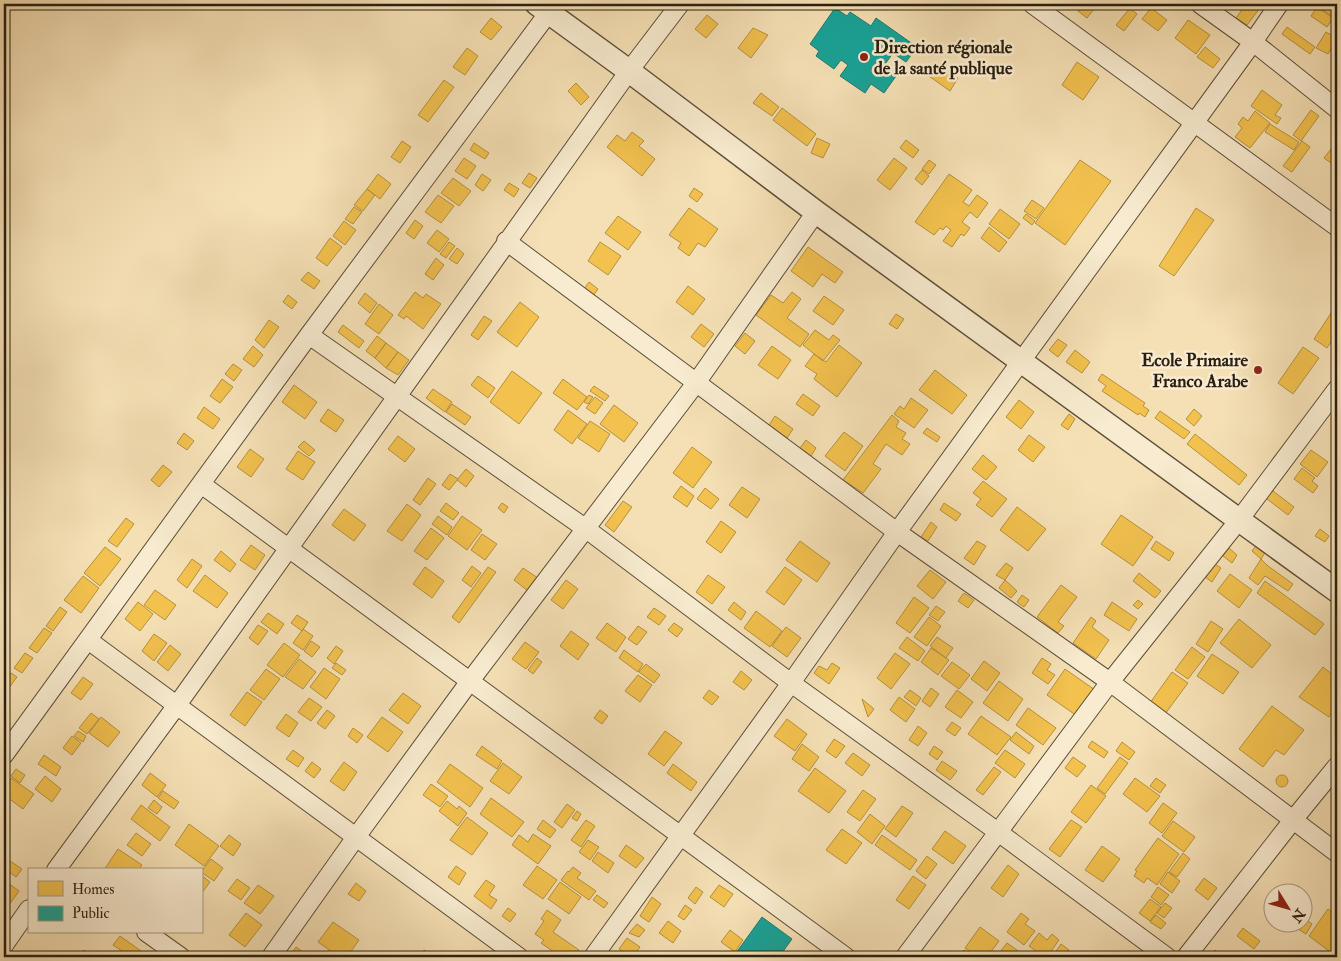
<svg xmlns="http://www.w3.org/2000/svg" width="1341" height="961" font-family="'IM FELL Double Pica',serif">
<rect width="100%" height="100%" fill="#f5e0b5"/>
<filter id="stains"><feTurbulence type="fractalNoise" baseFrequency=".004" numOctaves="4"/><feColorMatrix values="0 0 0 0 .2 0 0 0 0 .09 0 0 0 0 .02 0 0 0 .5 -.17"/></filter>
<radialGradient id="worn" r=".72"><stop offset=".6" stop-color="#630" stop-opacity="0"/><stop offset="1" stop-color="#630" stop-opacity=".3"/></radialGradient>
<!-- homes -->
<path fill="#f2c14e" stroke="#b6903c" d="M1084 4H1098L1087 18 1078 11Z
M1246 4H1263L1247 25 1236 18Z
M1321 4H1337V12L1334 17 1318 7Z
M1317 7 1333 18 1327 27 1311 16Z
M1130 8 1137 14 1124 31 1116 25Z
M1151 8 1167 20 1158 31 1142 19Z
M707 15 718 24 706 38 695 29Z
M491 18 502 27 491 40 480 32Z
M1188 20 1210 35 1196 54 1175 38Z
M1287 27 1315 47 1310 54 1282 34Z
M753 28 768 35 751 58 738 48Z
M1326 32 1335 37 1331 44 1333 45 1328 54 1316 48Z
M1205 47 1220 59 1213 68 1197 57Z
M467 48 478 56 465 75 453 67Z
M935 62 958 78 950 91 926 74Z
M1077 62 1099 77 1083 100 1062 85Z
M444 80 454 87 428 122 418 115Z
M576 83 589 97 581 105 568 91Z
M1262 90 1282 105 1275 115 1281 118 1277 124 1251 106Z
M761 93 779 107 772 116 753 103Z
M782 108 816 134 807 146 773 120Z
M1311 110 1319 116 1301 141 1293 135Z
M1255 111 1270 123 1250 148 1235 137 1242 128 1238 124 1243 117 1248 121Z
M1270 124 1299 142 1294 150 1265 132Z
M632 132 644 141 639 146 655 159 642 176 607 147 617 135 625 141Z
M817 138 830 144 823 158 811 153Z
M906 140 919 150 913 158 900 148Z
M402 141 411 147 400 163 391 157Z
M1302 141 1310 147 1292 172 1283 166Z
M474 143 489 153 485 159 470 150Z
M1331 149 1337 153 1331 163 1324 158Z
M464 158 476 166 467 179 455 171Z
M894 158 907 168 890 190 877 180Z
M929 160 936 165 929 174 922 169Z
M1080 160 1111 181 1065 245 1035 223Z
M922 170 929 176 922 185 915 179Z
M529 173 537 178 530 188 522 183Z
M378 174 391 184 380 199 367 189Z
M482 174 491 180 483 191 475 185Z
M949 174 972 190 963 202 969 206 977 195 988 203 977 218 970 212 962 222 970 228 964 236 961 234 952 247 943 241 951 230 946 226 943 230 940 228 934 235 915 222Z
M453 178 471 191 459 206 441 193Z
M509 183 519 189 514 197 504 190Z
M694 188 703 194 697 202 689 196Z
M367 189 375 195 363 211 354 205Z
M438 195 454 206 441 223 425 212Z
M1032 200 1044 208 1036 219 1024 211Z
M354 207 362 212 353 224 345 219Z
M689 208 718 229 705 247 698 243 689 256 678 248 681 243 669 235Z
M1196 208 1214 220 1174 276 1159 266Z
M1000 209 1020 224 1009 239 989 224Z
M1026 214 1035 221 1032 225 1023 218Z
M618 216 641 232 628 250 605 233Z
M415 220 423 226 414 239 406 233Z
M344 221 356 230 345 245 333 236Z
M989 227 1007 242 999 252 981 238Z
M437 230 449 239 439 252 427 243Z
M330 238 342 247 327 266 316 258Z
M449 242 455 246 446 258 440 254Z
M600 242 621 256 608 275 588 261Z
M808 247 843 272 835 283 822 274 813 287 791 271Z
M457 248 464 254 457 264 449 259Z
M436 258 444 265 433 280 425 274Z
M308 272 320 281 314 289 301 280Z
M589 282 598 289 593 296 584 289Z
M688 286 705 299 693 315 676 302Z
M415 292 423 298 426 294 441 304 423 329 406 316 404 319 398 315Z
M792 292 801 299 787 318 809 334 800 347 756 315 771 295 783 303Z
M365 293 377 303 370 313 358 303Z
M288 295 297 302 292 309 283 302Z
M824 296 844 310 833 325 813 311Z
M520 302 539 317 517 347 497 332Z
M379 304 393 315 379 334 365 324Z
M1337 304V333L1327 348 1314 339Z
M896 314 904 319 897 329 889 324Z
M484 316 492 321 478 340 471 335Z
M269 320 279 327 264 348 255 340Z
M701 324 714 334 704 347 691 337Z
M343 325 364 341 359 348 338 332Z
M815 330 829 340 833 335 840 340 823 361 803 345Z
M745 333 755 341 745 354 735 346Z
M377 336 386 343 375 358 366 351Z
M1058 339 1067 345 1058 357 1049 350Z
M386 343 398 352 386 368 375 358Z
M839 345 862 363 837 397 814 379 817 374 805 366 814 354 826 362Z
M253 346 263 355 254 367 243 359Z
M772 346 791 360 778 379 758 365Z
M1303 347 1319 358 1293 394 1278 383Z
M1075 350 1090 362 1082 373 1066 362Z
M398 352 409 360 398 375 386 368Z
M233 364 242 370 234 381 225 374Z
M935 370 967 395 952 414 919 390Z
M512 371 542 393 519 424 490 402Z
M1102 374 1145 403 1143 406 1149 410 1145 417 1139 413 1138 415 1102 391 1106 386 1098 380Z
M478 376 495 388 488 398 471 385Z
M222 379 233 387 220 403 210 396Z
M563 379 587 397 577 410 553 393Z
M294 385 317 402 305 419 282 402Z
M594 386 609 396 605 401 590 391Z
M433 389 452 402 445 412 426 398Z
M803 394 820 406 813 416 796 404Z
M589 395 593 397 588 404 584 402Z
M595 397 603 403 595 414 586 408Z
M911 398 928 410 914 428 894 414 900 406 904 409Z
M1019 400 1034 412 1021 429 1006 417Z
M452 404 471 417 465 425 446 412Z
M614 405 638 423 624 442 600 424Z
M204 407 220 419 213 429 197 418Z
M328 409 344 420 336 432 320 421Z
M1194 409 1202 416 1194 426 1186 419Z
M568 410 587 424 572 444 554 430Z
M1160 411 1190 432 1184 439 1155 418Z
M1069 414 1075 419 1068 430 1061 425Z
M892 415 899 421 896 427 906 433 902 439 910 444 902 455 886 444 873 464 881 469 863 493 843 480Z
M775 416 793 429 787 438 769 425Z
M590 421 610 434 599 452 578 438Z
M927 428 940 437 937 442 923 433Z
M844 432 863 446 845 471 825 456Z
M184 433 194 441 187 450 177 443Z
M1195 434 1247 475 1239 485 1187 444Z
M1029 435 1045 447 1033 462 1018 450Z
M398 436 415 449 405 462 388 449Z
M806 440 816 448 811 456 800 448Z
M304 441 315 450 309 456 298 447Z
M692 447 712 462 693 488 673 473Z
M250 449 264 459 251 477 237 467Z
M1311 450 1328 462 1317 477 1300 464Z
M298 451 315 462 303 480 286 469Z
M983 455 997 467 986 480 972 469Z
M163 465 172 472 159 487 151 480Z
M1302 468 1315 478 1312 481 1318 486 1313 493 1294 479Z
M466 469 474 476 466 487 457 480Z
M450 474 458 479 449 490 442 485Z
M428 478 436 484 420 505 413 500Z
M983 481 1007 499 992 517 976 505 981 499 973 493Z
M681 486 694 496 687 507 673 497Z
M742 487 760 499 747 518 729 505Z
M705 488 719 499 711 509 697 499Z
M1269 488 1294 507 1288 515 1263 496Z
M623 501 632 507 614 532 605 525Z
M446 503 459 513 453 520 440 511Z
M502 503 508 507 504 513 498 508Z
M944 503 961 514 956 521 940 510Z
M407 504 421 515 402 541 387 531Z
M1017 507 1046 529 1028 551 1000 530Z
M344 509 366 525 354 541 332 525Z
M1121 515 1153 537 1133 566 1101 544Z
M438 516 452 527 447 535 432 524Z
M462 516 482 530 467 550 448 536Z
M126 518 134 524 117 547 108 541Z
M721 521 736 532 721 553 706 542Z
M931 522 937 527 928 541 921 537Z
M431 528 444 538 427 560 414 551Z
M1320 529 1329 536 1325 542 1315 536Z
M482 534 497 544 485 560 471 550Z
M800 541 830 563 817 582 786 560Z
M977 541 986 546 974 565 964 558Z
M1156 541 1174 553 1169 561 1151 549Z
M1258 543 1266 551 1261 559 1252 551Z
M251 545 265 555 255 570 240 560Z
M105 547 121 559 100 586 84 573Z
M1229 548 1237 555 1232 563 1223 556Z
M221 551 236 564 230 572 214 560Z
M192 559 202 566 187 588 177 580Z
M1261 559 1268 566 1293 584 1288 591 1265 576 1258 585 1249 578Z
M1006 563 1013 568 1005 580 996 575Z
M1215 564 1221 568 1212 582 1205 577Z
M472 566 481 573 471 587 462 580Z
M425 567 444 581 432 598 413 584Z
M488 567 496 572 459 623 452 617Z
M785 567 802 580 784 605 766 592Z
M523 568 538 578 528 591 514 580Z
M930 570 946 582 933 599 917 586Z
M1139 573 1161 591 1155 598 1133 581Z
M1230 574 1252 590 1239 608 1217 591Z
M205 575 228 593 217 608 193 591Z
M708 575 725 587 712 604 696 592Z
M83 576 99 588 81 613 64 600Z
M566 580 578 589 563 609 551 600Z
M1005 580 1017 591 1011 598 999 588Z
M1265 581 1324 624 1315 635 1257 593Z
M1061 585 1077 597 1058 622 1064 626 1058 633 1037 617Z
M155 590 176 605 165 620 144 605Z
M964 593 974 600 968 608 958 601Z
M1022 595 1029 600 1024 607 1017 602Z
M914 597 929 608 910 633 896 623Z
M1138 600 1143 604 1138 609 1133 605Z
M138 602 153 614 140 631 125 619Z
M734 602 746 612 741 620 728 610Z
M1112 602 1137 619 1129 631 1104 615Z
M936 606 945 612 938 621 929 615Z
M60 607 67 612 53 631 46 626Z
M654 608 666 616 659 625 647 617Z
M756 611 782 631 770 647 744 628Z
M268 613 284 624 277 634 261 622Z
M297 615 308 622 302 631 291 623Z
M929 617 941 626 927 646 914 637Z
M1091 617 1096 621 1092 627 1109 640 1096 659 1073 643Z
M1239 619 1271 645 1252 668 1220 643Z
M1211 621 1223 629 1208 652 1196 644Z
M607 623 626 637 616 652 596 638Z
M674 623 683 629 677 637 668 630Z
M258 625 268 631 258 645 249 638Z
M638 626 647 632 637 645 628 639Z
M786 627 801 638 787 657 772 646Z
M44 628 52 633 37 653 29 648Z
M303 629 313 636 303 650 293 643Z
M571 631 589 644 578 660 560 646Z
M154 634 167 643 154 661 142 651Z
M907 637 925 651 918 661 899 648Z
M937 637 953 648 946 658 930 646Z
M311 641 320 647 312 657 304 651Z
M525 642 539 652 526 669 512 659Z
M284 643 300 655 283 677 267 665Z
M170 645 181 654 168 671 157 662Z
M336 646 343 651 334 664 327 658Z
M1192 647 1205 657 1188 679 1175 670Z
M931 648 949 660 938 675 921 662Z
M624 650 643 664 638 672 619 658Z
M25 653 33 658 22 673 14 668Z
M895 653 910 664 891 689 877 678Z
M1212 654 1239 672 1223 694 1197 676Z
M537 658 542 662 533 674 528 670Z
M1042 658 1051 664 1047 670 1055 675 1048 684 1032 673Z
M299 659 316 672 303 689 285 677Z
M984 661 1000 673 987 691 971 679Z
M952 662 970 675 959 689 941 676Z
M336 663 346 670 342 675 332 668Z
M832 663 840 668 829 684 814 673 819 666 827 670Z
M646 664 660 675 654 683 639 672Z
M1323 667 1337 678V704L1329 717 1299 697Z
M324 668 340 679 326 699 310 687Z
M266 669 280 679 264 700 250 690Z
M1065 669 1095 690 1077 716 1047 695Z
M741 671 752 680 744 690 733 682Z
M1172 672 1188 683 1165 714 1150 703Z
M11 673 17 677 6 692 4 691V682Z
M638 675 652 685 640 702 625 691Z
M83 677 93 684 81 700 71 693Z
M999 681 1023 699 1008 721 983 703Z
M931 688 939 694 930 707 922 701Z
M709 690 719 697 712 705 703 698Z
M910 690 921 698 916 706 904 697Z
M957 690 973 702 961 718 945 707Z
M247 692 262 702 245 726 230 715Z
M403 693 421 706 408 724 389 710Z
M899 697 915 709 906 722 890 710Z
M309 698 322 707 311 721 298 712Z
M862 699 874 709 868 717Z
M1272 706 1304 730 1284 755 1276 750 1263 767 1239 749Z
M1028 708 1056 728 1043 745 1016 725Z
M327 710 335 716 325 729 317 723Z
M600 710 608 716 602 724 594 718Z
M91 713 99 719 87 734 79 728Z
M286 714 298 723 289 737 276 728Z
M981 716 1011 737 997 755 968 734Z
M101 717 120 732 108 747 89 733Z
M382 717 403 732 388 752 367 737Z
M787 719 807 734 795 751 774 736Z
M952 722 961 728 955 736 946 730Z
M918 726 927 733 918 746 909 740Z
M353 728 363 735 357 743 348 736Z
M78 731 86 736 83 742 74 736Z
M665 731 682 743 664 766 648 754Z
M1016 732 1034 746 1029 754 1010 740Z
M72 736 81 743 72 755 63 748Z
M834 739 845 746 836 758 826 751Z
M1092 741 1108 752 1104 758 1088 747Z
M1122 742 1135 752 1129 760 1116 751Z
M802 744 819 757 809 771 792 759Z
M482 746 502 761 497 769 476 755Z
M934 746 943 752 937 760 929 754Z
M293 750 304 758 298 767 286 759Z
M1005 750 1025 764 1015 778 995 763Z
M853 753 870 765 862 776 845 763Z
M44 755 61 767 56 776 38 764Z
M1073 757 1086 766 1077 777 1065 768Z
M1120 757 1128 763 1105 794 1097 788Z
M942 761 957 771 950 780 936 770Z
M312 762 321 769 314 778 305 771Z
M344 762 357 772 344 791 330 781Z
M503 763 522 777 509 794 490 781Z
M450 764 483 788 470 807 437 782Z
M673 764 697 782 691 791 667 773Z
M994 767 1001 772 983 795 976 790Z
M815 768 846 791 829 813 798 791Z
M16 769 25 775 20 783 11 776Z
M150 773 166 785 157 797 142 785Z
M1276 781a6 6 0 1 1 12 0a6 6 0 1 1-12 0Z
M45 776 61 789 52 802 35 789Z
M11 778 34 794 23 809 4 795V789Z
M1135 778 1160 796 1147 812 1123 794Z
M1156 778 1166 785 1160 793 1150 786Z
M431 784 448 796 440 807 423 795Z
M1091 785 1106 796 1086 823 1071 812Z
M863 790 876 799 860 821 847 812Z
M163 791 179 802 174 809 158 798Z
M491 798 524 822 512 837 480 814Z
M154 800 162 807 157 814 148 808Z
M447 801 457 809 459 806 467 813 458 826 439 811Z
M1163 803 1177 813 1162 833 1149 823Z
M567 804 575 810 562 828 554 822Z
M141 805 170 827 160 841 131 819Z
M902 806 913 813 896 837 885 829Z
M577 811 581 814 577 821 572 818Z
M870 814 885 826 872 844 857 832Z
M467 817 488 833 472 855 450 840Z
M543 820 556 830 550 838 537 829Z
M586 820 595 826 581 847 571 840Z
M1071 820 1082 827 1060 857 1049 849Z
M1173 821 1195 837 1184 852 1162 836Z
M189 824 219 846 204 866 175 845Z
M842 829 862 843 846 864 826 850Z
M945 831 966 846 953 864 932 849Z
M136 833 151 844 142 856 127 845Z
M533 834 551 846 538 864 512 845 519 835 528 842Z
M229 835 241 844 233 856 220 846Z
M882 835 917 860 910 870 875 845Z
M1158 838 1179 854 1157 885 1147 878 1144 883 1134 876 1137 871 1135 870Z
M588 840 599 847 590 860 579 852Z
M626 845 644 858 636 868 619 856Z
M1102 846 1120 859 1103 882 1085 870Z
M118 849 142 865 138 870H104Z
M598 852 614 863 608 873 592 861Z
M1183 853 1190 859 1177 877 1169 872Z
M927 856 937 864 926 879 916 871Z
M4 857 22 869 16 877 4 868Z
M211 859 223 868 214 881 201 872Z
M1008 865 1019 874 1003 897 991 888Z
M456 866 466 873 459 885 448 877Z
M537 866 557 880 543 899 523 885Z
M573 867 581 873 577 878 596 891 589 900 561 880 568 871 569 872Z
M1168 872 1180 881 1172 893 1160 884Z
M201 875 210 882 201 894Z
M913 876 926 885 909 909 896 900Z
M1204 878 1217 888 1208 900 1195 890Z
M237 879 250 888 241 900 228 891Z
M4 880 19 891 9 905 4 900Z
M486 880 495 886 489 895 497 900 491 909 474 896Z
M560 882 581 897 569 914 548 899Z
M356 883 366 891 359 901 348 894Z
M258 885 274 896 260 914 244 903Z
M719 885 733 894 724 907 710 897Z
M696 887 703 892 695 904 688 898Z
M1158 887 1169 895 1161 905 1151 897Z
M597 895 608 903 604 908 593 900Z
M652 897 661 904 649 922 640 916Z
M1150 899 1161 907 1150 921 1139 913Z
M1165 903 1172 908 1164 918 1157 913Z
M685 905 692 910 684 920 678 916Z
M508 908 516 914 510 922 502 916Z
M1328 909 1337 916V957L1309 936Z
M547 910 561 920 553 932 579 950 574 957H561L541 943 544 940 535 934 544 921 541 919Z
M246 913 262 925 245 947 229 935Z
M1021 913 1029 919 1025 924 1035 931 1024 945 1007 932Z
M1156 915 1166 923 1161 929 1150 922Z
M1304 918 1312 924 1306 934 1290 924H1304Z
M668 921 681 931 673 943 659 933Z
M333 922 359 940 347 957H339L318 942Z
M637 924 645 930 639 937 629 933Z
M980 927 999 941 987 957H978L965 948Z
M1243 928 1260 941 1254 949 1237 936Z
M730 930 743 940 735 952 721 942Z
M1039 933 1047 940 1052 934 1059 940 1047 957H1044L1029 946Z
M120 936 141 951 136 957H131L113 945Z
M627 938 640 947 633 957 619 949Z
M1007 943 1021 953 1018 957H996Z
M1061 944 1069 950 1064 957H1052Z
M296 947 306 954 304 957H289Z
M84 950 94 957H79Z
M424 950 432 955 430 957H419Z
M964 950 974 957H959Z
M1215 950 1225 957H1210Z"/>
<!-- public -->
<path fill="#17a398" stroke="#1d7b70" d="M835 8 847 16 850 12 871 26 876 18 917 47 906 62 893 53 883 67 896 76 884 93 871 84 865 93 840 76 848 65 841 60 834 69 816 56 819 51 810 44Z
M762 917 792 939 779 957H742L736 953Z"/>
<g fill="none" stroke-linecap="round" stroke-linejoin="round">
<defs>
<path id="minor" d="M1032 4 1337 227
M1200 4 1253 42 1337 109
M506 241 897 532 1110 682 1337 853
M309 335 585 528 791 683 998 832 1167 957
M201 484 846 957
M88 640 519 957
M4 755 309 335 555 4
M56 870 177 705 629 71 680 4
M146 932 181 957
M4 945 29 909
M271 957 356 837 470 681 696 383 816 212
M593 957 791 683 897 532 1253 42 1279 4
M905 957 1110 682 1239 520 1337 389
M1186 957 1293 820 1337 766"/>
<path id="tertiary" d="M537 4 629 71 816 212 1239 520 1337 591"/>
</defs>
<!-- minor casing -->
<use href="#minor" stroke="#5d4f3a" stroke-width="20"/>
<!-- tertiary casing -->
<use href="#tertiary" stroke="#5d4f3a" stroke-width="25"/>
<!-- minor -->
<use href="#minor" stroke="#f8ebcf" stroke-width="18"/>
<!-- tertiary -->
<use href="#tertiary" stroke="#f8ebcf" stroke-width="22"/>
</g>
<!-- markers -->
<g fill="#8f2418" stroke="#f8ebcf" stroke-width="2">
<circle cx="864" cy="57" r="5"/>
<circle cx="1258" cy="370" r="5"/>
</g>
<g text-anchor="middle" stroke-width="5" stroke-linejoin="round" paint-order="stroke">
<!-- poi labels -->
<g font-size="18" font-weight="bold" fill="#2a1f11" stroke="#f8ebcf" text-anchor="start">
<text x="874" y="53">Direction régionale<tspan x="874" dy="21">de la santé publique</tspan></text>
<text x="1248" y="366" text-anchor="end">Ecole Primaire<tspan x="1248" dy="21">Franco Arabe</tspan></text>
</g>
</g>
<!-- margin -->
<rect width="1341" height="961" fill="none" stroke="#f5e0b5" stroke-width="20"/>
<rect x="5" y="5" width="1331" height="951" fill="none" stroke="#2a1f11" stroke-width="2.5"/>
<rect x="10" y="10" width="1321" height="941" fill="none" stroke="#2a1f11"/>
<!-- legend -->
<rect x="28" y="868" width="175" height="65" fill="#f8ebcf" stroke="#a69983"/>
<rect x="38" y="881" width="25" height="15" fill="#f2c14e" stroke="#a69983"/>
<text x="72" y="894" font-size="15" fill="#2a1f11">Homes</text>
<rect x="38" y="906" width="25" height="15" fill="#17a398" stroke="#a69983"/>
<text x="72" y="918" font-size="15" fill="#2a1f11">Public</text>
<!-- north arrow -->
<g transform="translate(1288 908) rotate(127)"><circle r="24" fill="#f8ebcf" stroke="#a69983"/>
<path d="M0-4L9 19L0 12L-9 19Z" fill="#8f2418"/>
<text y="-8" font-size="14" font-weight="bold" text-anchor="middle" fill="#2a1f11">N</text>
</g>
<rect width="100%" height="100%" filter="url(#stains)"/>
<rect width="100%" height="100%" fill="url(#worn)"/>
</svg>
